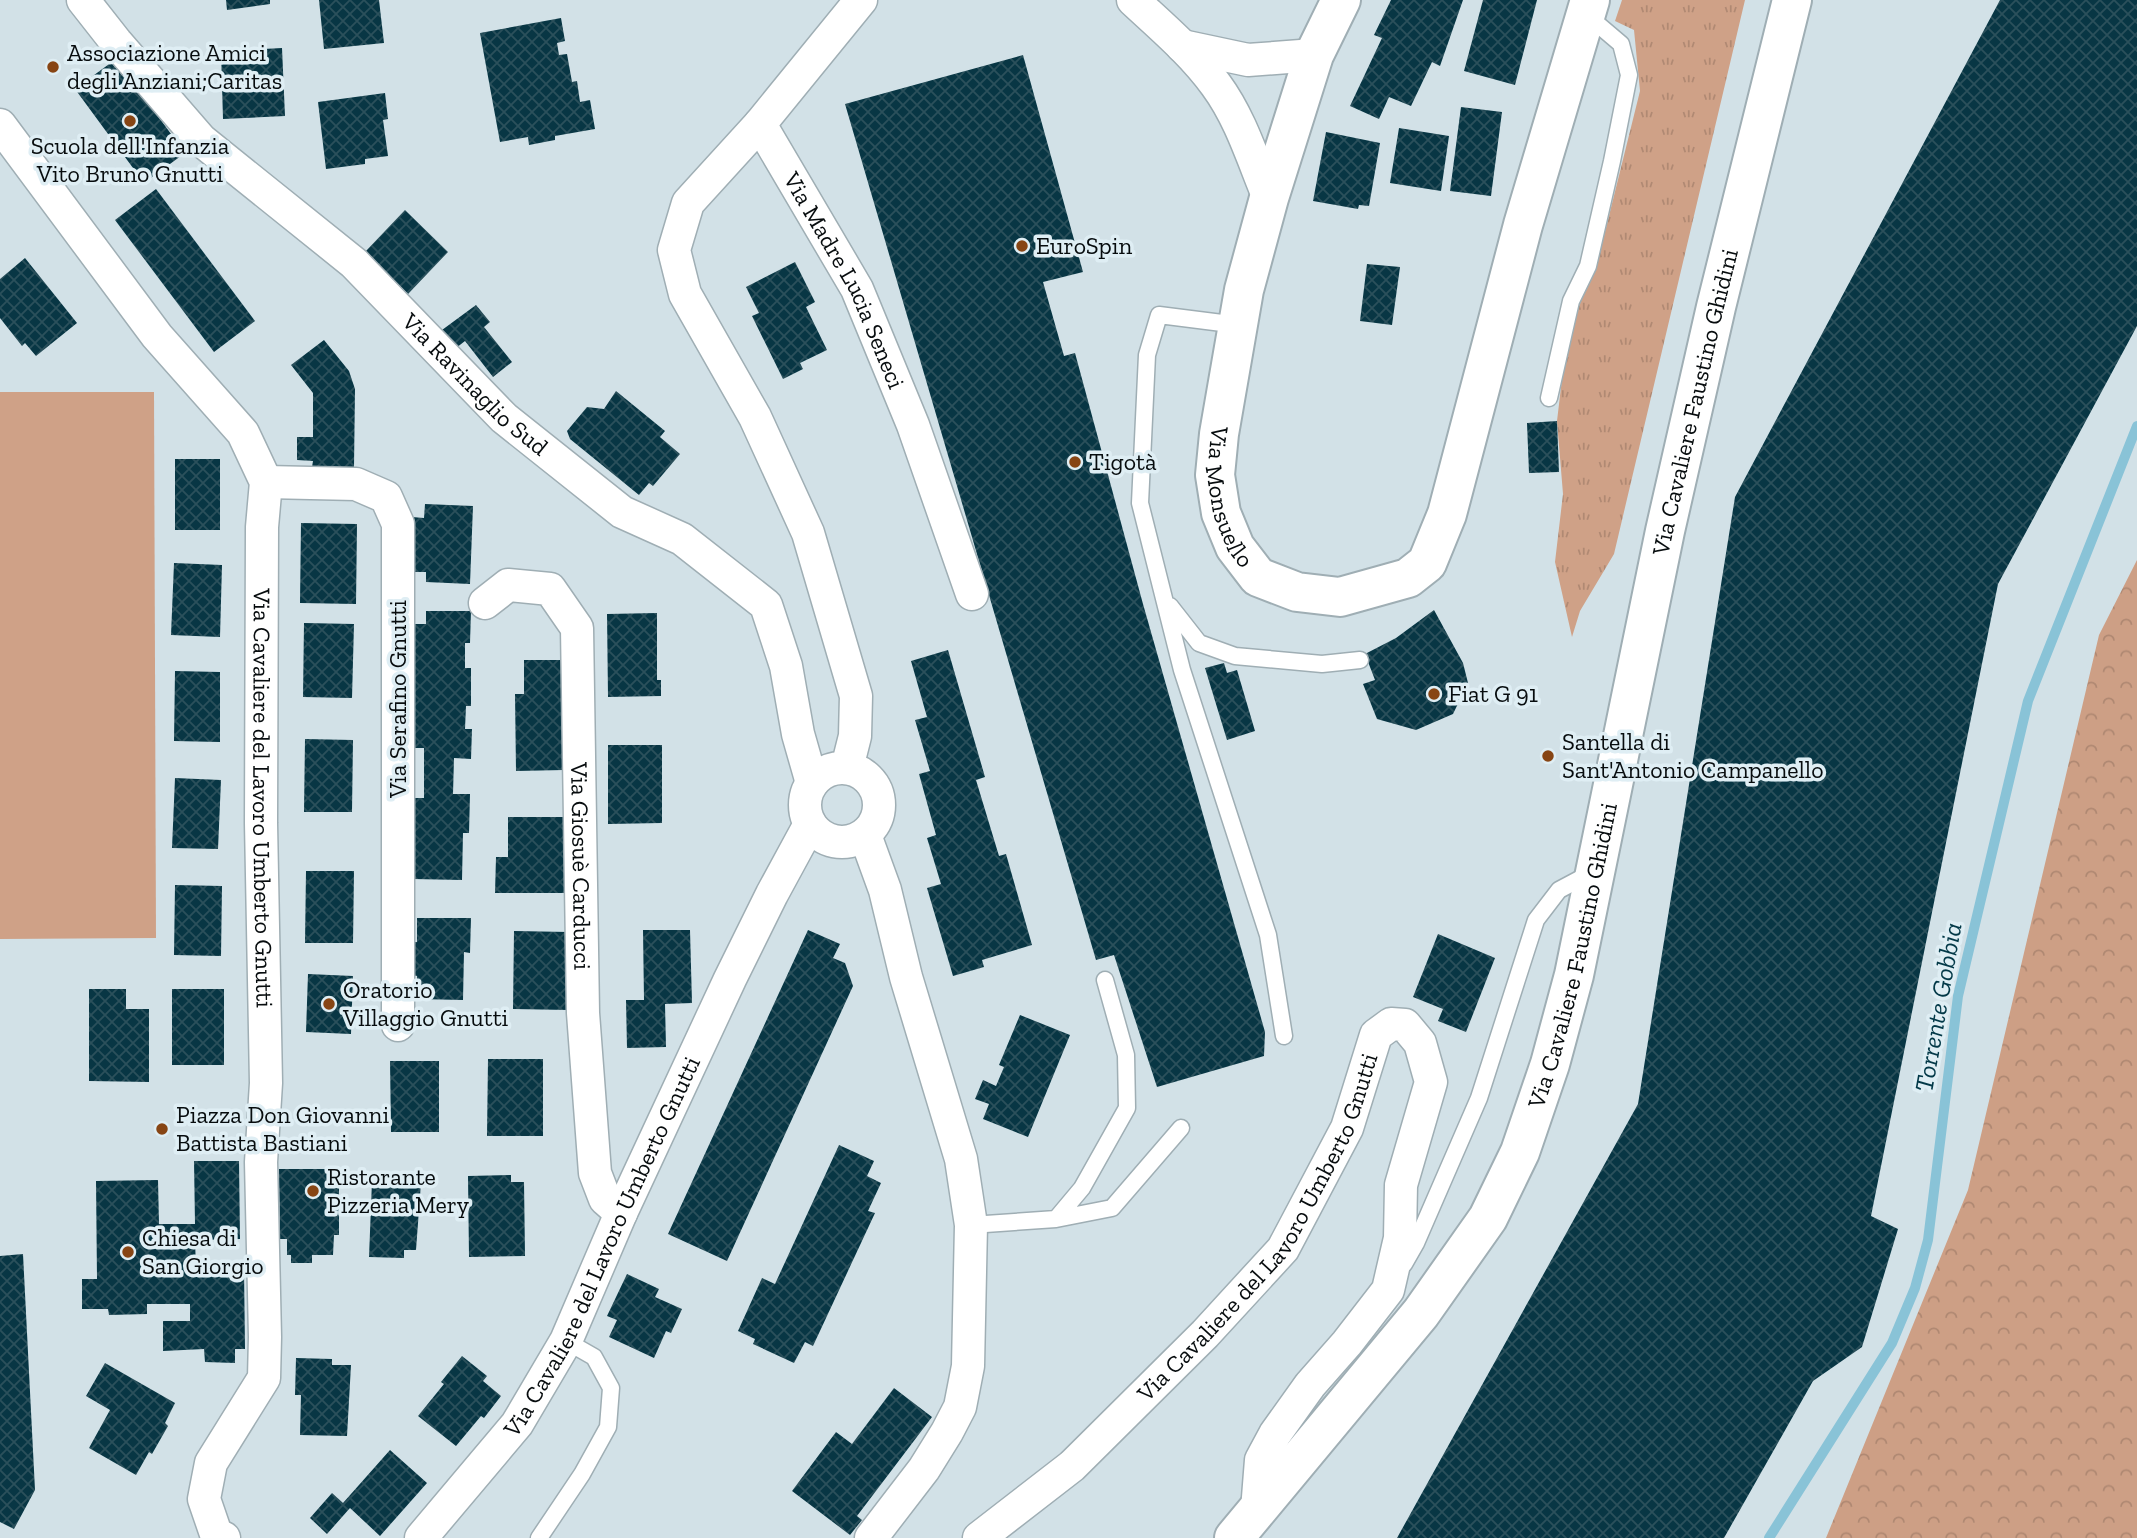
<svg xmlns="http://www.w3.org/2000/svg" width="2137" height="1538" font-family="'Zilla Slab',serif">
<defs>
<pattern id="grass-tufts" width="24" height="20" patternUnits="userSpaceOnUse" patternTransform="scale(1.75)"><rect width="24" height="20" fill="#cfa187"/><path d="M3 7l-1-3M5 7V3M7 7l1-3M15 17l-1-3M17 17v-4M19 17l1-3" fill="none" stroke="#b08973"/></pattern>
<pattern id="forest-crowns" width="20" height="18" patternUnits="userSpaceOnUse" patternTransform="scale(1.75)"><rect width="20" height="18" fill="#cd9f85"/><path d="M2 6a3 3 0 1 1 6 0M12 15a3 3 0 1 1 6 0" fill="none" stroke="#af8872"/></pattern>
<pattern id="building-cross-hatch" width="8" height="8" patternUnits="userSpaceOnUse" patternTransform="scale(1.75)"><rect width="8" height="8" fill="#083644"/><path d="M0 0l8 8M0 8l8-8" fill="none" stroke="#2b505b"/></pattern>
</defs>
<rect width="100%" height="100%" fill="#d2e1e7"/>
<!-- grass -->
<path fill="url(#grass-tufts)" d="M1622 0H1745L1614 554 1580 611 1572 637 1555 562 1563 494 1557 421 1564 362 1574 319 1600 252 1640 91 1634 30 1615 21Z"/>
<!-- forest -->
<path fill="url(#forest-crowns)" d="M2137 560V1538H1826L1968 1190 2099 635Z"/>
<!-- pitch -->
<path fill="#cfa187" d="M0 392H154L156 938 0 939Z"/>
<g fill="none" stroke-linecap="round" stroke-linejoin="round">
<!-- stream -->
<path stroke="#89c3d7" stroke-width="10" d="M1769 1538 1892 1343 1915 1288 1928 1240 1958 996 2028 701 2137 426"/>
</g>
<!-- building -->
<path fill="url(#building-cross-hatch)" d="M226 0H270V4L227 10Z
M319 0H379L384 43 324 49Z
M1391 0H1463L1440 66 1432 62 1411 106 1389 97 1379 119 1350 106 1382 38 1374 35Z
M1483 0H1537L1515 85 1464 71Z
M2000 0H2137V326L1998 584 1871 1216 1898 1229 1862 1347 1813 1381 1724 1538H1397L1638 1104 1735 497Z
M561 18 565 41 557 43 559 55 567 54 572 82 577 81 580 102 590 100 595 129 555 136V140L529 145 528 137 500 142 480 33Z
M282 48 285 116 223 119 221 51Z
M1023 55 1083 272 1043 282 1064 356 1075 353 1143 604 1265 1032 1264 1056 1157 1087 1114 955 1096 960 845 104Z
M116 59 185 153 144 183 75 89Z
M385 93 388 119 383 120 388 156 365 159V164L326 169 318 102Z
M1461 107 1502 112 1491 196 1450 191Z
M1399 128 1449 136 1441 191 1390 183Z
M1326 132 1380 143 1369 206 1359 205 1358 209 1313 201Z
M156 189 255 321 214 352 115 220Z
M405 210 448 252 408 294 365 252Z
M25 258 77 323 36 356 25 343 22 346 0 318V279Z
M795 262 815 302 806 307 827 350 800 363 803 369 783 379 752 316 759 313 746 287Z
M1367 264 1400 267 1392 325 1360 321Z
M476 305 490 322 484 327 512 362 493 377 465 341 456 348 442 330Z
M324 340 349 371 355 389 354 467H312L313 461 297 460V437H313V393L291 365Z
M616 391 665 431 660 437 680 454 653 486 649 483 639 495 570 439 567 431 587 407 604 409Z
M1557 421 1559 472 1529 473 1527 423Z
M175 459H220V530H175Z
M425 504 473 506 470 584 426 582V572H408L412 517 424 518Z
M301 523 357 524 356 604 300 603Z
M174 563 222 565 220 637 171 635Z
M1434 610 1463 663 1468 683 1453 714 1416 730 1377 719 1363 684 1375 680 1365 654 1396 638Z
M426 611H471L470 643H465V668H471V706H466L465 729H472L471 759 454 758 453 794H470L469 833H463L462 880 413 879 414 856H410L411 822H415V798H424V748H412L414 624H426Z
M657 613V680H661V696L608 697 607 614Z
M304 623 354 624 352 698 303 697Z
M948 650 985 777 976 780 999 856 1006 854 1032 945 982 960 984 967 953 976 927 888 941 884 927 838 936 835 919 774 930 771 915 720 927 717 911 661Z
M524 660H563L564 770 516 771 515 694H524Z
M1224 663 1227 673 1237 670 1255 731 1227 740 1205 668Z
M175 671 220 672V742L174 741Z
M305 739 353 740 352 812H304Z
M608 745H662V823L608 824Z
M175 778 221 780 218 849 172 848Z
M508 817H566V893H495L496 857H508Z
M306 871H354L353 943H305Z
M175 885 222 886 221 956 174 955Z
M417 918H471L470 953 464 952 463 1000 417 999V976L411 975V942H417Z
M643 930H690L692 1003 665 1004 666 1047 627 1048 626 1000H644Z
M808 930 840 944 833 958 845 963 853 986 727 1261 668 1234Z
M514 931 569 932 568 1010 513 1009Z
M1438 934 1495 958 1466 1032 1438 1021 1443 1009 1413 997Z
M308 974 353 976 351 1034 306 1032Z
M89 989H126V1009H149V1082L89 1081Z
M172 989H224V1065H172Z
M1020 1015 1070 1035 1028 1137 983 1119 989 1104 975 1099 983 1080 996 1086 1004 1067 999 1065Z
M488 1059H543V1136H487Z
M390 1061H439V1132H391Z
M839 1145 874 1161 867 1176 881 1183 868 1211 875 1213 813 1346 805 1342 794 1363 753 1344 755 1339 738 1331 762 1278 775 1284Z
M194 1161H239L240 1239 195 1240 196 1269H244L245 1349H235V1363L205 1362 204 1349 163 1351V1321H190V1304H147V1314L109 1315 108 1309H82V1279H97L96 1181 158 1180 159 1224H195Z
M279 1169H339V1235H334L333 1255H312V1263H291V1255H287V1239H280Z
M511 1175V1182H524L525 1256 469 1257 468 1176Z
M372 1181 421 1183 416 1250H404V1258L369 1257Z
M23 1254 35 1490 14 1529 0 1522V1256Z
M627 1274 659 1289 655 1297 682 1309 671 1333 666 1331 654 1358 609 1337 617 1320 607 1316Z
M462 1356 487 1376 483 1381 501 1396 484 1418 481 1416 456 1446 418 1416 444 1384 441 1382Z
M296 1358 332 1359V1365H351L347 1436 300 1435 301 1395H295Z
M105 1363 175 1403 165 1423 168 1426 152 1454 149 1452 136 1475 89 1448 110 1410 86 1396Z
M894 1388 932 1417 857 1516 862 1520 850 1535 792 1491 836 1432 852 1444Z
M390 1450 427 1483 380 1536 350 1508 327 1534 310 1518 332 1493 343 1503Z"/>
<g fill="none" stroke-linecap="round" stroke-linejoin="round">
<defs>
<path id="service" d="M1238 325 1159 315 1147 355 1140 503 1182 670 1268 935 1284 1036
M1549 398 1571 301 1588 266 1612 161 1629 75 1621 44 1588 16
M1170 606 1199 643 1235 656 1322 664 1360 660
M1056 1219 1082 1188 1127 1108 1126 1055 1105 980
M971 1225 1056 1219 1112 1208 1181 1128
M1404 1264 1416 1243 1479 1098 1536 920 1559 890 1591 873
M539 1538 582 1474 608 1427 611 1388 594 1357 566 1341"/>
<g id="minor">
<path id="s1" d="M83 0 116 42 201 140 354 263 504 418 622 512 682 539 766 605 786 666 798 734 812 783"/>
<path id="s2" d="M861 0 760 124 857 289 913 425 972 594"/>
<path d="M1133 0C1162 27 1193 53 1216 85 1241 119 1253 160 1269 198"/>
<path d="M1182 46 1248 60 1314 55"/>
<path d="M760 124 688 203 674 250 685 294 755 417 808 533 856 696 855 736 847 768"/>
<path id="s3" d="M0 125 157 336 243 433 266 482 262 527 261 823 266 1083 261 1162 265 1337 264 1378 211 1463 204 1499 216 1534 224 1538"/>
<path d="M266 482 356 484 386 497 398 524V1025"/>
<path id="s4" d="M485 603 508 585 550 589 577 628 583 1013 595 1173 605 1199 621 1213"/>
<circle cx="842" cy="805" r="37"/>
<path d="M865 835 885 890 906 977 961 1159 971 1225 968 1366 960 1407 947 1432 924 1469 871 1538"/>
<path id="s5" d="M421 1538 517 1424 566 1341 621 1213 730 979 772 894 810 824"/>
<path id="s6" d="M979 1538 1072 1466 1205 1334 1283 1249 1347 1128 1376 1035 1391 1024 1405 1025 1420 1043 1431 1082 1401 1185 1400 1238 1388 1290 1347 1343 1310 1385 1275 1434 1261 1460 1257 1510"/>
</g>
<g id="secondary">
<path id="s7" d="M1341 0 1314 55 1269 198 1244 290 1219 434 1215 475 1221 513 1235 547 1258 577 1297 592 1340 597 1408 578 1427 563 1447 514 1523 225 1590 0"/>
<path id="s8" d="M1234 1538 1421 1313 1488 1218 1520 1152 1550 1064 1574 975 1665 531 1716 307 1792 0"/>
</g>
</defs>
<!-- service casing -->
<use href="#service" stroke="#9faeb4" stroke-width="19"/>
<!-- minor casing -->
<use href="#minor" stroke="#9faeb4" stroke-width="35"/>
<!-- secondary casing -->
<use href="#secondary" stroke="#9faeb4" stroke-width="42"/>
<!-- service -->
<use href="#service" stroke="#fff" stroke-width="16"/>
<!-- minor -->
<use href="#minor" stroke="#fff" stroke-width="32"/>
<!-- secondary -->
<use href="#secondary" stroke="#fff" stroke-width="38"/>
</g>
<!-- markers -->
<g fill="#874514" stroke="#dfeef4" stroke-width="2.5">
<circle cx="53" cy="67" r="7"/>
<circle cx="130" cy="121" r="7"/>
<circle cx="1022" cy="246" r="7"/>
<circle cx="1075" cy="462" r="7"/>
<circle cx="1434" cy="694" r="7"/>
<circle cx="1548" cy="756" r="7"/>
<circle cx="329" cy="1004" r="7"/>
<circle cx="162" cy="1129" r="7"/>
<circle cx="313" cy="1191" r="7"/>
<circle cx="128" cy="1252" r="7"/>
</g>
<g text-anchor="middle" stroke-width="7" stroke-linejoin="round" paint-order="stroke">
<!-- poi labels -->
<g font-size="24" fill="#070c0e" stroke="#dfeef4" text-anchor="start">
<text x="67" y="61">Associazione Amici<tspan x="67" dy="28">degli Anziani;Caritas</tspan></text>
<text x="130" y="154" text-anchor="middle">Scuola dell'Infanzia<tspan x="130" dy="28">Vito Bruno Gnutti</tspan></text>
<text x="1036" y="254">EuroSpin</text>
<text x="1089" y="470">Tigotà</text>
<text x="1448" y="702">Fiat G 91</text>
<text x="1562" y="750">Santella di<tspan x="1562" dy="28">Sant'Antonio Campanello</tspan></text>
<text x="343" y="998">Oratorio<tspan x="343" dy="28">Villaggio Gnutti</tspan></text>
<text x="176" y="1123">Piazza Don Giovanni<tspan x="176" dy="28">Battista Bastiani</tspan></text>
<text x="327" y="1185">Ristorante<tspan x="327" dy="28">Pizzeria Mery</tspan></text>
<text x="142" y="1246">Chiesa di<tspan x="142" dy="28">San Giorgio</tspan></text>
</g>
<!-- street labels -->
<g font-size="24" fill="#070c0e" stroke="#dfeef4">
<text dy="8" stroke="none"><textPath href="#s2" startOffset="338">Via Madre Lucia Seneci</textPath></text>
<text dy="8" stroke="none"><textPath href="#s1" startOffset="551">Via Ravinaglio Sud</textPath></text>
<text dy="8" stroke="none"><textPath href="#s8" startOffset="1253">Via Cavaliere Faustino Ghidini</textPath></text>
<text dy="8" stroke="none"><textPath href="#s7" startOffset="518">Via Monsuello</textPath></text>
<text transform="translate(398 699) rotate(-90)" y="8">Via Serafino Gnutti</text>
<text dy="8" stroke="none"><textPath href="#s3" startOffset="763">Via Cavaliere del Lavoro Umberto Gnutti</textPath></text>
<text dy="8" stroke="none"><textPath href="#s4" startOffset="357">Via Giosuè Carducci</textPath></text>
<text dy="8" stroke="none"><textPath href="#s8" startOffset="686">Via Cavaliere Faustino Ghidini</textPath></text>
<text dy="8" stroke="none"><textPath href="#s6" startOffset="425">Via Cavaliere del Lavoro Umberto Gnutti</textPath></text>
<text dy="8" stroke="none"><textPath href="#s5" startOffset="346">Via Cavaliere del Lavoro Umberto Gnutti</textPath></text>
</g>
<!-- water labels -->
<g font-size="26" font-style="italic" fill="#033948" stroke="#dfeef4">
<text transform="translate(1938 1007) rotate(-80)" y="9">Torrente Gobbia</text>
</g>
</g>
</svg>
